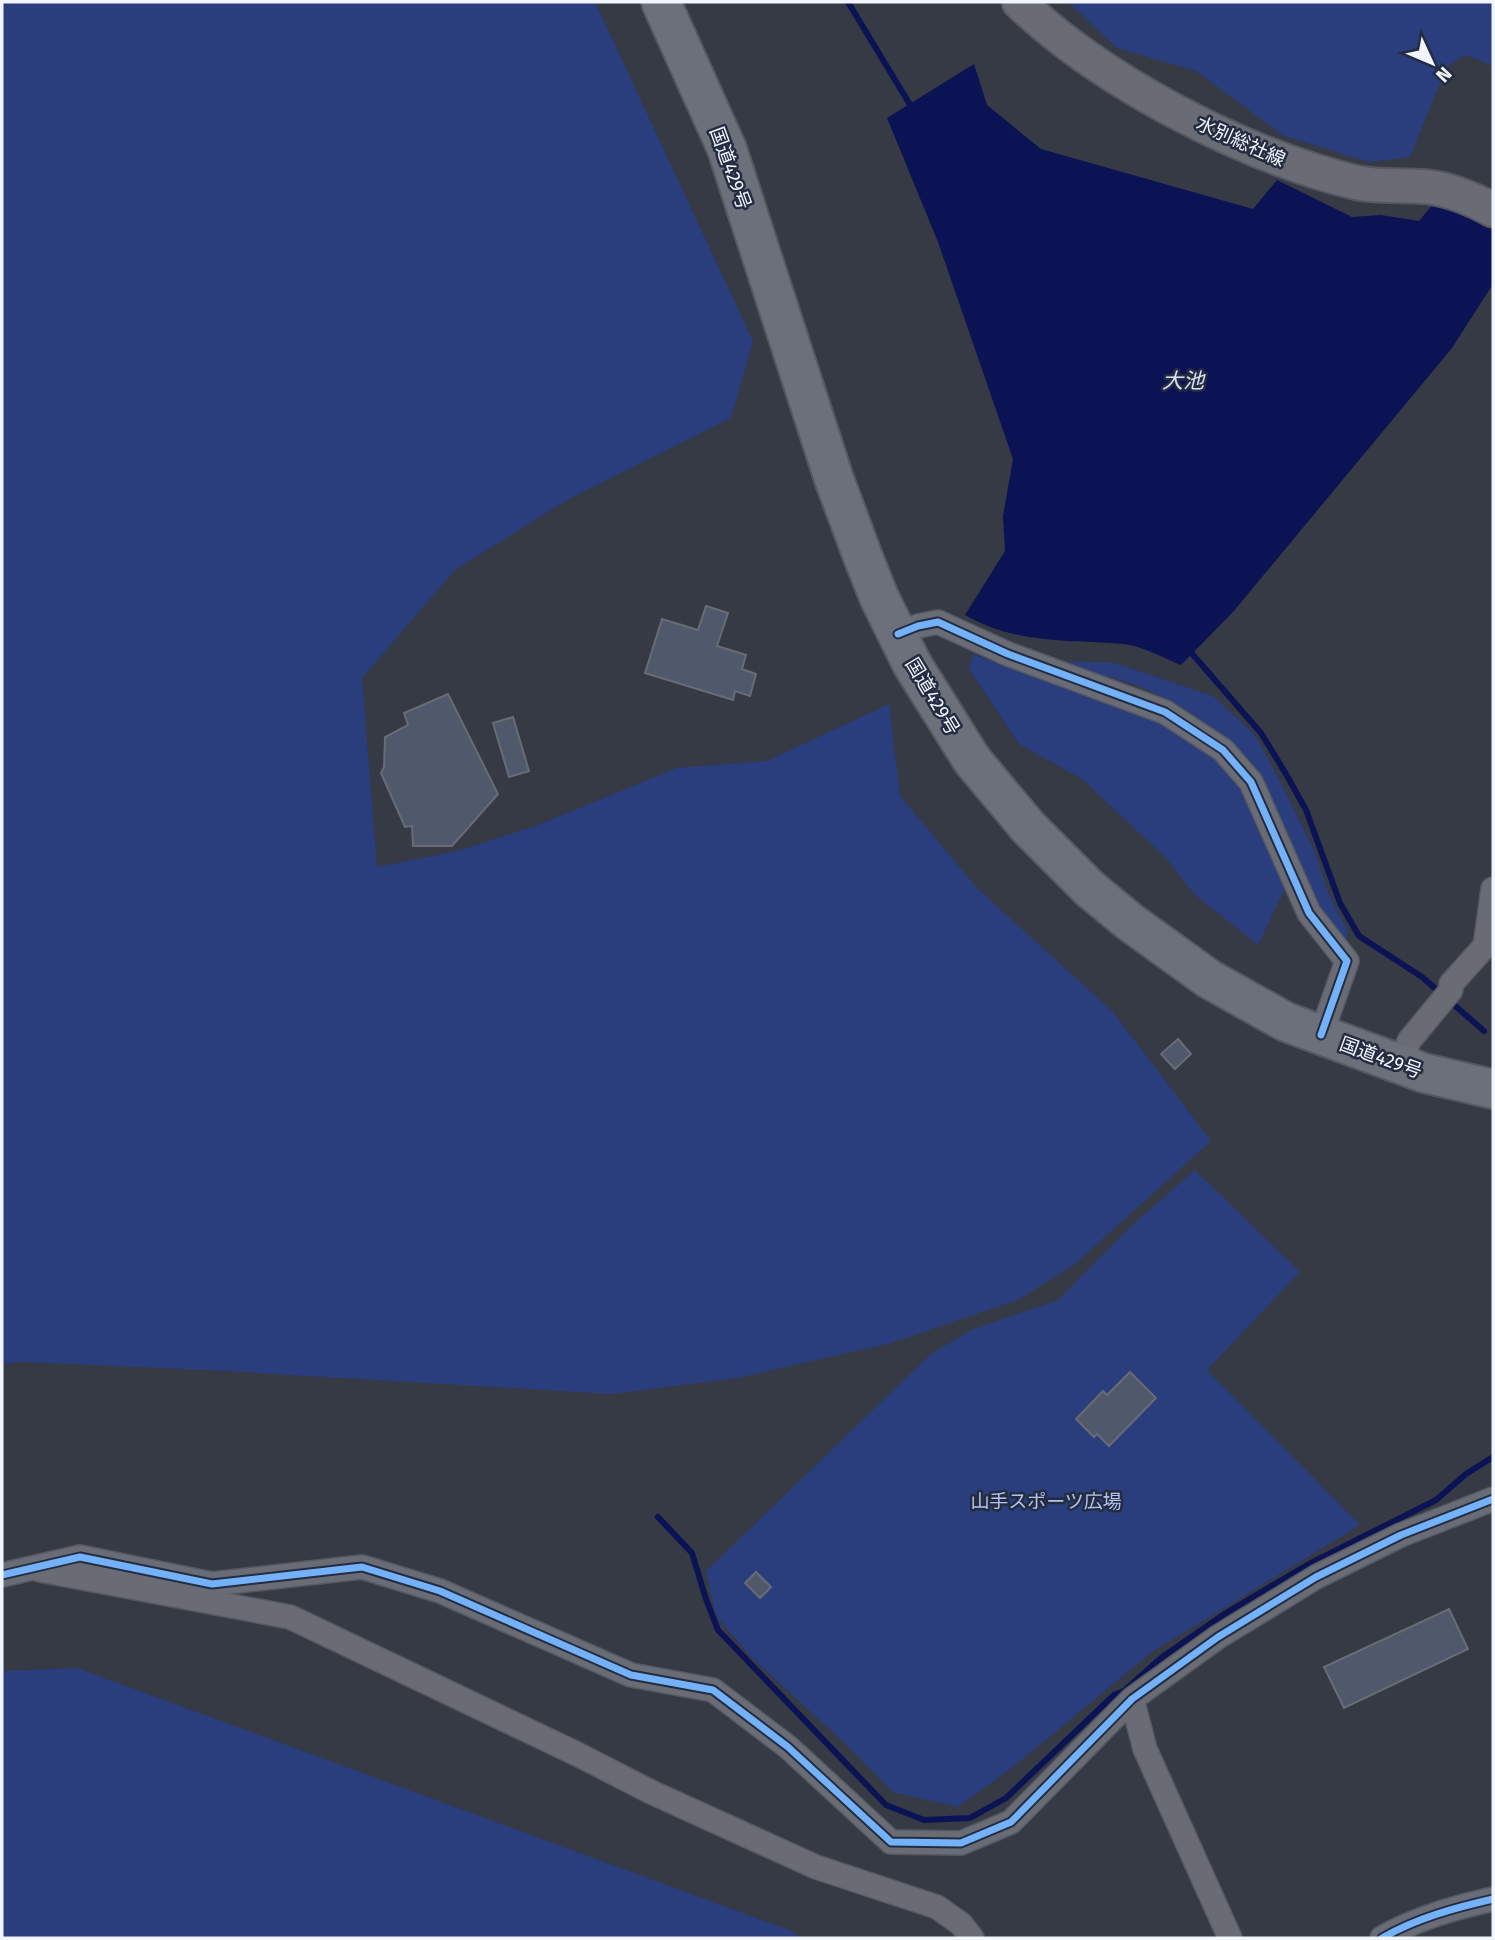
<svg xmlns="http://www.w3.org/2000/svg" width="1495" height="1940" font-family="'Fira Sans','Noto Sans JP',sans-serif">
<rect width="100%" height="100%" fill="#353a45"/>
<!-- green -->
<path fill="#2a3d7d" d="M2 2H595L753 341 731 418 567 500 455 570 362 678 377 867 458 851 538 825 677 768 767 761 889 704 900 796 977 888 1113 1012 1211 1141 1075 1264 1018 1300 888 1344 737 1378 612 1394 210 1370 21 1362 2 1364Z
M1068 2H1493V66L1466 55 1447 66 1410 157 1369 162 1284 136 1196 71 1117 48Z
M973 654 1177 729 1215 754 1243 788 1286 886 1258 945 1195 895 1166 858 1082 779 1019 744 969 669Z
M1068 661 1115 663 1213 696 1254 734 1279 779 1314 850 1328 892 1348 932 1346 941C1335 934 1327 919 1320 907 1314 897 1307 886 1302 875 1287 841 1278 803 1256 773 1226 733 1184 704 1138 686 1114 677 1090 673 1068 661Z
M1195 1170 1300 1272 1207 1370 1360 1525 1152 1652 1013 1767 958 1807 893 1792 836 1735 750 1656 716 1616 706 1571 931 1354 971 1330 1058 1300 1130 1227Z
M77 1668 792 1931 801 1938H2V1671Z"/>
<!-- water -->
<path fill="#0b1354" d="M974 64 987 105 1041 149 1253 209 1277 180 1352 217 1381 215 1419 221 1433 204 1457 208 1493 229V284L1452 348 1233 612 1181 665C1163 658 1143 646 1124 644 1067 639 1018 645 965 615L1005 551 1003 516 1013 459 938 242 887 118Z"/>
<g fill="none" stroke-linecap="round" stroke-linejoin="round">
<!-- stream -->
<path stroke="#0b1354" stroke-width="6" d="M848 2 912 108
M1188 649 1261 733 1286 774 1306 810 1340 903 1359 936 1422 977 1484 1031
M658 1517 692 1553 706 1599 718 1630 886 1805 924 1820 970 1818 1006 1798 1114 1695 1124 1691 1161 1658 1226 1613 1309 1564 1436 1500 1466 1474 1493 1457"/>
</g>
<!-- building -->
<path fill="#50586c" stroke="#676c75" stroke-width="2" d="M706 606 728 613 717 646 746 655 742 669 756 674 750 696 735 691 733 700 645 673 662 619 698 630Z
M448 694 498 794 452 846H413L412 826 405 827 381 773 384 767 385 737 408 725 404 713Z
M513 717 529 771 509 777 493 723Z
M1178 1039 1191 1054 1175 1069 1161 1054Z
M1130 1372 1156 1398 1109 1446 1097 1434 1094 1437 1076 1419 1103 1391 1107 1395Z
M756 1572 771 1587 760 1598 745 1583Z
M1449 1609 1468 1649 1344 1708 1324 1667Z"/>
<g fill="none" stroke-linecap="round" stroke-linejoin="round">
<defs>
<path id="street" d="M898 634 918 626 938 622 1008 654 1165 712 1223 750 1251 782 1309 913 1347 961 1321 1035
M1401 1064 1409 1041 1451 990V984L1485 946 1493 889
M40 1570 290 1617 577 1754 651 1792 816 1867 937 1907 961 1924 972 1938
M2 1575 80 1557 212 1584 362 1567 440 1591 631 1675 713 1690 788 1747 891 1842 961 1843 1011 1822 1132 1699 1218 1637 1316 1577 1401 1535 1493 1499
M1132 1699 1145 1749 1230 1938
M1382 1938C1417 1918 1454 1908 1493 1899"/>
<path id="secondary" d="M1019 2C1101 81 1243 155 1354 182 1377 188 1404 184 1428 187 1449 189 1475 200 1493 210"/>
<path id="highway" d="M661 2 727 149 834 479 863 557 879 597 912 664 972 760 1028 827 1090 889 1130 922 1209 979 1286 1022 1424 1073 1493 1089"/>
</defs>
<!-- street casing -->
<use href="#street" stroke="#555861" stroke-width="26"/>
<!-- secondary casing -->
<use href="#secondary" stroke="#555861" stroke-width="37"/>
<!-- highway casing -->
<use href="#highway" stroke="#555861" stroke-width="42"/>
<!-- street -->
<use href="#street" stroke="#696c75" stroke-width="23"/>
<!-- secondary -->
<use href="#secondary" stroke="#696c75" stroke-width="33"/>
<!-- highway -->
<use href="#highway" stroke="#6b707b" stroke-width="38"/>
<defs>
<path id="cycleway" d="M898 634 918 626 938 622 1008 654 1165 712 1223 750 1251 782 1309 913 1347 961 1321 1035
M2 1575 80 1557 212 1584 362 1567 440 1591 631 1675 713 1690 788 1747 891 1842 961 1843 1011 1822 1132 1699 1218 1637 1316 1577 1401 1535 1493 1499
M1382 1938C1417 1918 1454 1908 1493 1899"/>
</defs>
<!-- cycleway casing -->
<use href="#cycleway" stroke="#242c41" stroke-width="11"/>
<!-- cycleway -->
<use href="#cycleway" stroke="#73b2f8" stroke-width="7"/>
</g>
<g text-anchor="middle" stroke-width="5" stroke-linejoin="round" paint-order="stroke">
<!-- street labels -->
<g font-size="19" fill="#f1f5fd" stroke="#242c41">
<text transform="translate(1241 141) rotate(24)" y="7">水別総社線</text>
<text transform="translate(731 168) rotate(70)" y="7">国道429号</text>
<text transform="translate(933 696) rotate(59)" y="7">国道429号</text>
<text transform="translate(1381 1057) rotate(20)" y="7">国道429号</text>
</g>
<!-- park labels -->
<g font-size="19" fill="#b3c3ed" stroke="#242c41">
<text x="1046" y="1508">山手スポーツ広場</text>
</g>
<!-- water labels -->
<g font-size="21" font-style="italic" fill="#d8e1f6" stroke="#242c41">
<text x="1183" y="388">大池</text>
</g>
</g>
<!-- border -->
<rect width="1495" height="1940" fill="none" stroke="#f1f5fd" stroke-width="7"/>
<!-- north arrow -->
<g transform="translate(1432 63) rotate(134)" stroke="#242c41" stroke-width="5" paint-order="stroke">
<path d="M0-5L12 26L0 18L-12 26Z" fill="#f1f5fd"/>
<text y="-10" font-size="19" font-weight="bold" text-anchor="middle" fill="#f1f5fd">N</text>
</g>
</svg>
